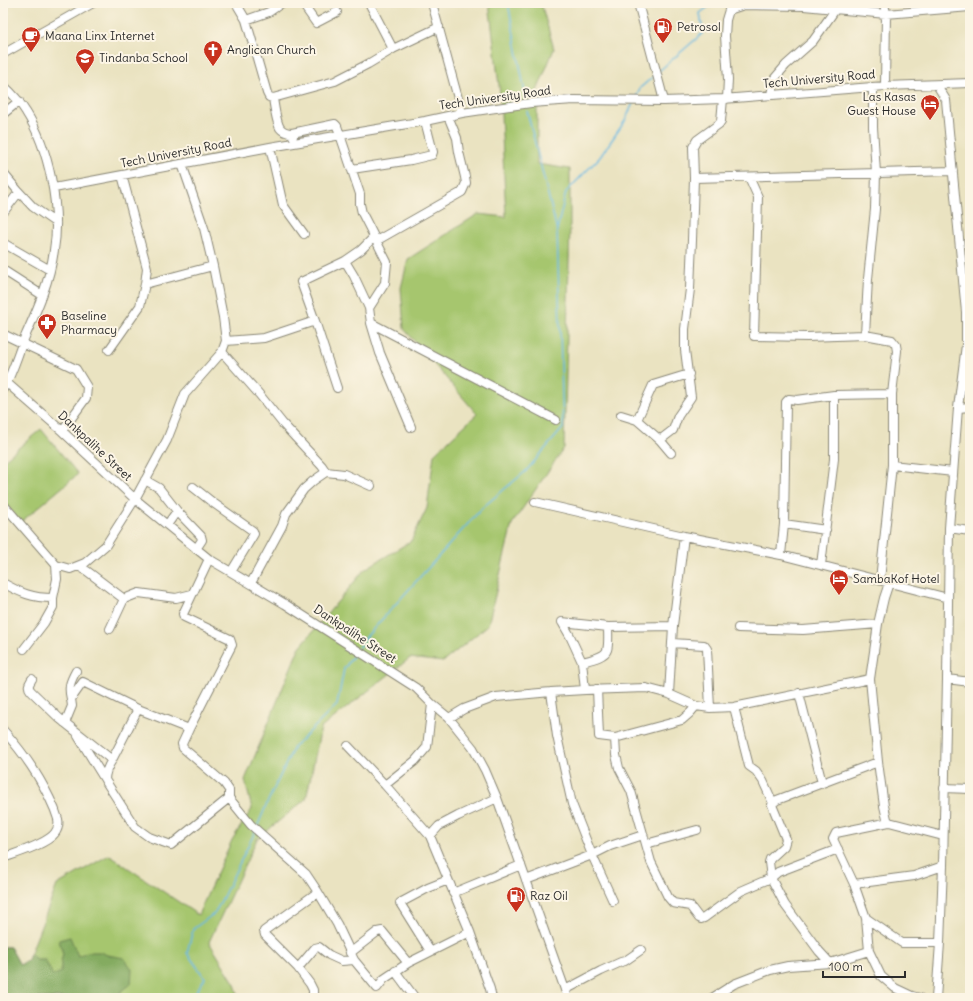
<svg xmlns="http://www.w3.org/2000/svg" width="973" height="1001" font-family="Delius,sans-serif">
<rect width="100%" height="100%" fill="#fcf5e5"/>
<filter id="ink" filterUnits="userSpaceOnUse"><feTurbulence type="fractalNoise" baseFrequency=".025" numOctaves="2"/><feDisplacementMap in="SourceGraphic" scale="8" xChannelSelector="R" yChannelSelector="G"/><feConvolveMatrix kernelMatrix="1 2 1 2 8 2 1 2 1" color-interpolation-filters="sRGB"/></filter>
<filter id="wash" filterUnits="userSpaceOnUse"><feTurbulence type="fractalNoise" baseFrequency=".012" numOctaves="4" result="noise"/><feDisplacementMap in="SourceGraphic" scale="16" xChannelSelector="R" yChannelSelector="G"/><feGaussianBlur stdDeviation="0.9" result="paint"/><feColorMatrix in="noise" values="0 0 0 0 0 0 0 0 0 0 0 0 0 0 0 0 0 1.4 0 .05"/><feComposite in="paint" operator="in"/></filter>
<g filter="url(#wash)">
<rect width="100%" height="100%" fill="#eae3c1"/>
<!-- green -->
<path fill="#a6c66e" stroke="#68784c" d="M489 3H541L554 49 537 91V164L570 169V225L564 448 512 524 488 625 443 662 410 658 321 728 306 799 257 839 209 942 235 984 239 998H3V947H10L20 965 28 960 57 885 109 855 198 915 232 840 252 809 245 780 299 648 365 569 411 541 427 508 434 454 477 414 404 329 401 288 408 259 478 214 506 217 500 94Z
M41 429 78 474 21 522 3 501V461Z"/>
<!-- forest -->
<path fill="#84ab61" stroke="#586b46" d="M70 937 78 956 87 952H100L107 955 124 958 132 969 131 984 113 998H3V947H10L20 965 28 960 30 954 37 960H45L53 976 61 972V961L63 954 59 940Z"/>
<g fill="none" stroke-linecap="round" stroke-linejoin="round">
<!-- stream -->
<path stroke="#67b9e2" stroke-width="1.5" d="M508 3 526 98
M659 71 703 33 700 13 714 3
M636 98 640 88 655 75
M557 229 566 192 600 157 625 121 633 103
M359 648 367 636 483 507 526 471 563 428 557 230 527 111
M257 827 269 799 294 747 337 705 344 669 355 653
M192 998 205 978 187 953 193 929 215 913 255 832"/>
</g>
</g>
<g filter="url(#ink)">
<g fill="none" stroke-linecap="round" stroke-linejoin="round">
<defs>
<path id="minor" d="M236 3 246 20 269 12 282 3
M302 3 316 23 337 12
M369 3 393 49
M432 3 462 113
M638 3 664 101
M743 3 744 5 804 6 886 14 970 7
M884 3 886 14 885 86
M246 20 267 93 269 97 273 98 335 81 368 64 393 49 439 27
M3 54 93 3
M3 85C12 93 20 102 26 112 49 148 61 208 54 250 50 281 37 310 24 339 17 356 13 373 3 389
M771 95 774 79 786 65 813 41 835 10
M273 98C274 105 277 123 280 128 283 132 288 133 292 133L293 136
M727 99 728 79 725 36 726 20 729 10 744 5
M3 114 19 101
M292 133 335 124 337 126 360 194V204L362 213 387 262 385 283 369 308 371 323 556 420
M270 147 283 205 304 234
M352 169 411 160 432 155 433 152 425 121
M3 173 19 192 33 207 56 223
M122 175 147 268 145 284 213 266
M749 177 758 197 754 336 807 337 865 335 892 340 896 345 897 351 892 394V465L880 580
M694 178 953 171
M54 188 270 147 425 121 462 113 531 103 574 100 664 101 723 99 885 86 970 83
M3 211 5 210 19 192
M376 241 462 192 466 183 465 177 459 152 457 138 448 116
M3 243 50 270
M345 261 354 276 369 308
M3 270 42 295
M371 323 380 353 411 427
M3 334 76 369 87 387 86 398 62 431
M865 335 868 279 875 209 876 173 873 127V87
M226 341 264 338 315 321
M109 350 140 306 145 284
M222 352 259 394 283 424 322 466 326 472
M7 383 62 431 135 499 209 559 285 604 416 688 432 704 449 718 473 748 485 770 497 798 568 998
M337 388 315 321 301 282 345 261 361 250 374 237
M958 408 970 407
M621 415 637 420 653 385 689 374
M637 420 660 440 671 453
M660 440 673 430 678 416 691 397 685 350V329L690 289 692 240 694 178 693 147 697 140 719 124 721 121 723 99
M892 465 953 472
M145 480 159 488 177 511 201 536 202 540 196 549
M193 487 212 502 253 531 254 534 231 572
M535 502 684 536 781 555 948 598
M3 504 56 565 57 579 53 598
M784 524 826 530
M167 525 177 511
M949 528 970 531
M781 555 784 524 786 402 789 399 797 400 834 395 892 394
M209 559 183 614 184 617 230 639 232 645 189 729 182 744 183 748 224 783 229 790V798L251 825 306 874 318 892 337 924 354 960 377 988 384 979 408 963 470 932
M56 565 70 569 85 563 106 545 135 499 167 440 185 394 222 352 226 341 223 317 213 266 204 228 182 164
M821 565 834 459V395
M78 566 87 571 124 599 139 593 176 598 192 594
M3 583C21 593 32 598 53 598V607L44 623 24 649
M251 583 282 526 286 514 304 489 313 481 326 472 344 474 371 486
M562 622 608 627 673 626
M562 622 570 636 582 662
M738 628 803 630 878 624
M110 629 124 599
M672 643 704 645 707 649 710 708
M32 679C29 684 27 686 31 691L59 718 112 760
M947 679 970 682
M597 689 599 736 615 738 682 720 690 713 696 706
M585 690 582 662C589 660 605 657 607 650 609 644 608 633 608 627
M551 692 557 736 572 804 592 855 613 901
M799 693 822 783
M669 694 673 626 684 536
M71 699C68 687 70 682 76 671
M734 707 749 766 756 771 763 781 773 803 772 805 786 839 784 846 770 859 769 862 771 878 785 905 819 951 830 963
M449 718 464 709 496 697 551 692 585 690 646 688 669 694 696 706 710 708 734 707 870 679
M65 723 72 706 71 699 83 682 138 709
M189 729 138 709 112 760C108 766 105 772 105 780L135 827 149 837 171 845 229 798
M3 730C22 751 38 774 50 799 53 805 56 812 58 819 59 824 58 829 55 833 47 844 17 853 3 858
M78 736 105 780
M615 738 616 755 619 768 631 791 651 862 668 897 673 903 690 906 699 918 701 919 704 918 741 891 771 878 778 872 838 849
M348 746 385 785 430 836 470 932 490 989 492 998
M385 785 415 761 427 747 432 704
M944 788 970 789
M773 803 777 800 878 762
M889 822 887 819 884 806 878 762 870 679 878 624 884 598 889 583
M430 836 439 826 458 816 497 798
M646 844 697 830
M526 880 592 855 610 846 643 835
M854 884 914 876 943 866
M453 893 521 865
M866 918 902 943H940
M430 951 400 903 428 888 448 880
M350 953 377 932 382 931 408 963
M298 968 315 948 319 947 329 955 342 961 354 960
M395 971 415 998
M565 990 601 971 621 962 625 961 641 950
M311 998 313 994V990L310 984 298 968 265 935 264 931 318 892
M712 998 734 984 770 970 788 966 830 963 869 951
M920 998 912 996 895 988 881 976 869 951 866 918 854 884 833 839 836 833 889 822 943 836
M936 998 940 943 943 866 947 679 949 528 958 408 966 345V312L946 100 937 85"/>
</defs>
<!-- minor casing -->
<use href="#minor" stroke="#8a8776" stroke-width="10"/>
<!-- minor -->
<use href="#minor" stroke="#fff" stroke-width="8"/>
</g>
</g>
<!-- icons -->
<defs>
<symbol id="fuel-pin" viewBox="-11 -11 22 30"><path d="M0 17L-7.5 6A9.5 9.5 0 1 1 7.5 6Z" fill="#c8321e" stroke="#fcf5e5"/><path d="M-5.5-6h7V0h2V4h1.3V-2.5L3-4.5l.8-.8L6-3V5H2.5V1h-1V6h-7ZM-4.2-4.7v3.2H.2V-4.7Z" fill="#fff"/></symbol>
<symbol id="cafe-pin" viewBox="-11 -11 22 30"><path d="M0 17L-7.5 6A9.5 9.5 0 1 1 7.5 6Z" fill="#c8321e" stroke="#fcf5e5"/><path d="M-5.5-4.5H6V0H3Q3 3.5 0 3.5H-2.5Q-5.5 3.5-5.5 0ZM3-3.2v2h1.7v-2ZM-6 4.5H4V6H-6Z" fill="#fff"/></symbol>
<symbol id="church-pin" viewBox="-11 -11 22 30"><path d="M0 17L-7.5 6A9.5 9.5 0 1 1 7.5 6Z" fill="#c8321e" stroke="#fcf5e5"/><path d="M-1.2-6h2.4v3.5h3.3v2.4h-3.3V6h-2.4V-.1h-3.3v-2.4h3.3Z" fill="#fff"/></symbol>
<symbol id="school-pin" viewBox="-11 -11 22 30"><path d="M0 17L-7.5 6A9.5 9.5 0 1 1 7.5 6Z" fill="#c8321e" stroke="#fcf5e5"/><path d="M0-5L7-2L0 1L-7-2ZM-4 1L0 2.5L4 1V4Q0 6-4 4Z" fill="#fff"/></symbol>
<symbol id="hotel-pin" viewBox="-11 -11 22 30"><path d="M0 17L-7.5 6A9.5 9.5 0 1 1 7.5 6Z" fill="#c8321e" stroke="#fcf5e5"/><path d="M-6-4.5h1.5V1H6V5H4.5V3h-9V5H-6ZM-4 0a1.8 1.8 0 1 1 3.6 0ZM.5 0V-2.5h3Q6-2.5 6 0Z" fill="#fff"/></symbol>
<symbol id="pharmacy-pin" viewBox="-11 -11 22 30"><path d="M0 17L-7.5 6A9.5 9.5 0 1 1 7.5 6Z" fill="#c8321e" stroke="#fcf5e5"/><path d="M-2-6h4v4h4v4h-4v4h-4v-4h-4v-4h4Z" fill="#fff"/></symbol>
</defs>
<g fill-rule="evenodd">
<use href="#fuel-pin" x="652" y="16" width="22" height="30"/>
<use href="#cafe-pin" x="20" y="25" width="22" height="30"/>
<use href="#church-pin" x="202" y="39" width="22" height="30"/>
<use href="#school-pin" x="74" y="47" width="22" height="30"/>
<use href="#hotel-pin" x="919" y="93" width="22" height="30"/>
<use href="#pharmacy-pin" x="36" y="312" width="22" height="30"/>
<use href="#hotel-pin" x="828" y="568" width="22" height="30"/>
<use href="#fuel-pin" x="505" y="885" width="22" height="30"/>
</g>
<g text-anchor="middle" stroke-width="4" stroke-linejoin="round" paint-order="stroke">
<!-- poi labels -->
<g font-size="12" fill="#2b2b2b" stroke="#fcf5e5" text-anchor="start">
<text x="677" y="31">Petrosol</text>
<text x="45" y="40">Maana Linx Internet</text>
<text x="227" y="54">Anglican Church</text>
<text x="99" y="62">Tindanba School</text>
<text x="916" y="101" text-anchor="end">Las Kasas<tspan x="916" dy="14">Guest House</tspan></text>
<text x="61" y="320">Baseline<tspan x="61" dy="14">Pharmacy</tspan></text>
<text x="853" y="583">SambaKof Hotel</text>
<text x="530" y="900">Raz Oil</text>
</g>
<!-- street labels -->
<g font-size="12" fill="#2b2b2b" stroke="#fcf5e5">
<text transform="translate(819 79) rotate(-5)" y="4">Tech University Road</text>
<text transform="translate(495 98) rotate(-8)" y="4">Tech University Road</text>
<text transform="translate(176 153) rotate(-11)" y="4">Tech University Road</text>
<text transform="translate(95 446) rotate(43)" y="4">Dankpalihe Street</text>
<text transform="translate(355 634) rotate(33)" y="4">Dankpalihe Street</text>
</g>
</g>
<!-- margin -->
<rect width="973" height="1001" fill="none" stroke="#fcf5e5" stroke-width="16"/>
<!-- scale -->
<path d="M823 971v6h82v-6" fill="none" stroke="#2b2b2b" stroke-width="2"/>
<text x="829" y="971" font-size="12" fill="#2b2b2b" stroke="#fcf5e5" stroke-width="3" paint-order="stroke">100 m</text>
</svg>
